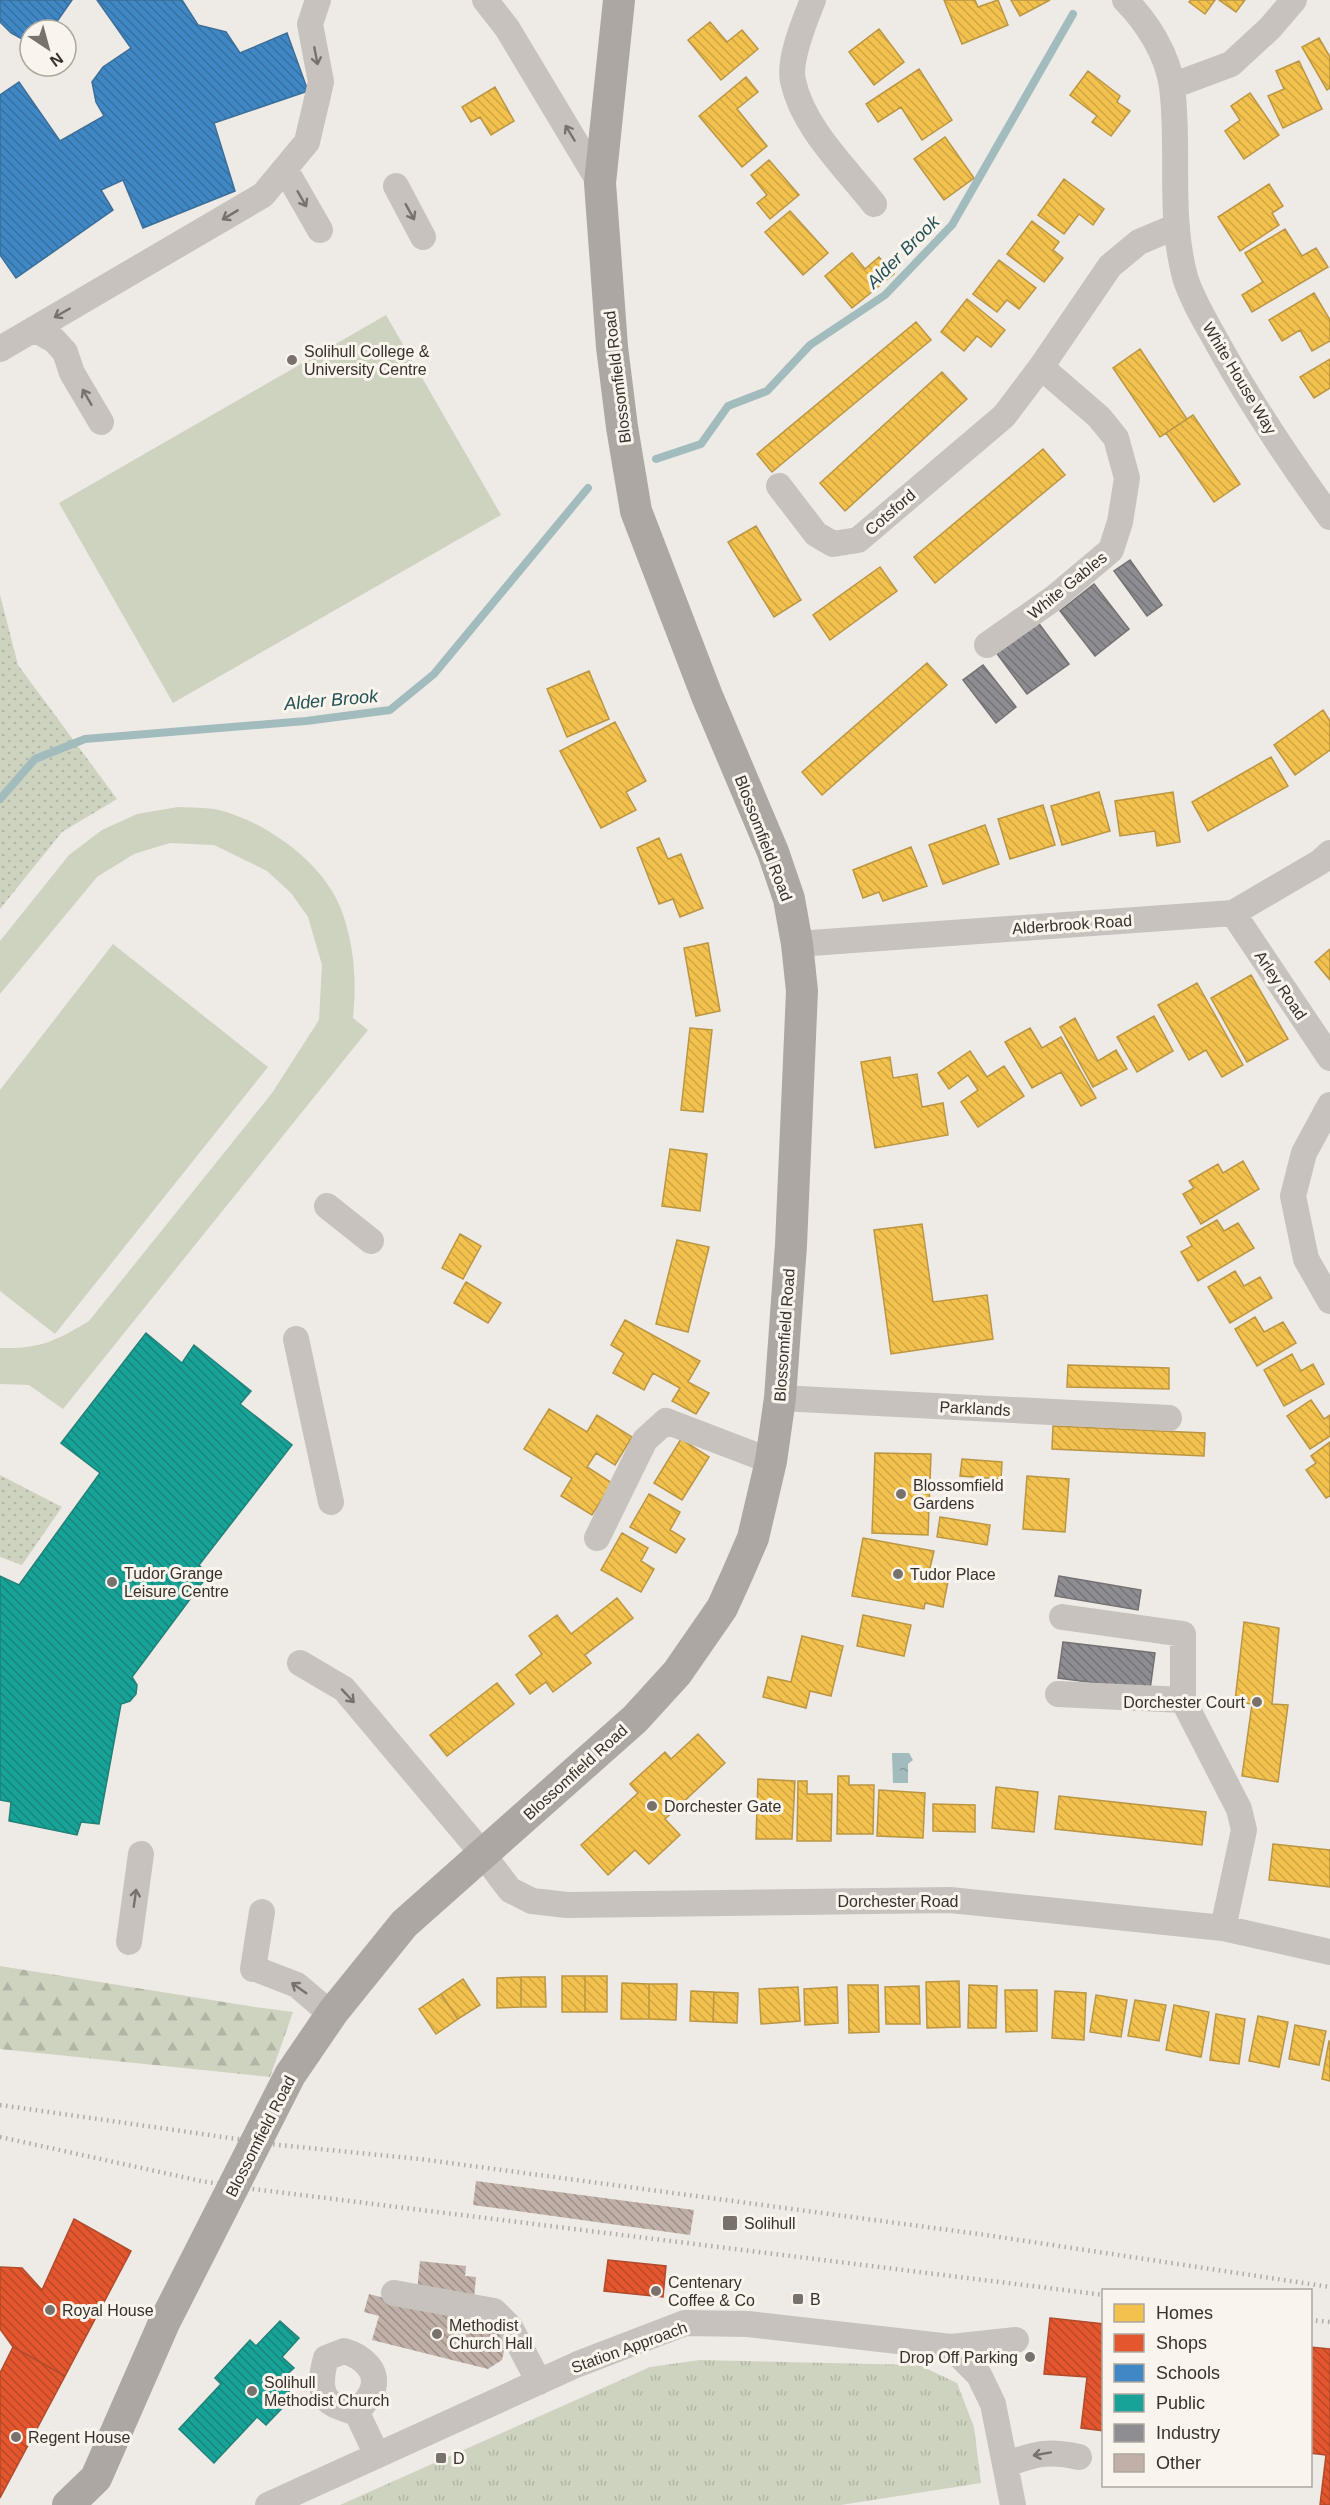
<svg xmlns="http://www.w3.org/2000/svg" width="1330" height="2505" font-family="Arial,sans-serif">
<defs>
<pattern id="grass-tufts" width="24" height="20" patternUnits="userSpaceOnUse" patternTransform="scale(1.5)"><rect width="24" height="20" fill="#ced3c0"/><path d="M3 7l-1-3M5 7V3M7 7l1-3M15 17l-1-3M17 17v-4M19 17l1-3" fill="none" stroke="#b2b5a5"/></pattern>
<pattern id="forest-firs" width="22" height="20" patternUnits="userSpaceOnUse" patternTransform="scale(1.5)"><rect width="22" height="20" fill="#ced3c0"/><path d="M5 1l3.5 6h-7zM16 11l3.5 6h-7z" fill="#b2b5a5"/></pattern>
<pattern id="park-dots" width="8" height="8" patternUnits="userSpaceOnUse" patternTransform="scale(1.5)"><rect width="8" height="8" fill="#ced3c0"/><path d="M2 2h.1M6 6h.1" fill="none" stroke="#b2b5a5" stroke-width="1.8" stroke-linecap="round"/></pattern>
<pattern id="water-ripples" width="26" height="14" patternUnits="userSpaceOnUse" patternTransform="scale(1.5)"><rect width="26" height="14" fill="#a2bcbe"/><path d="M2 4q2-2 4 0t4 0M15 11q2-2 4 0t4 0" fill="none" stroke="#85999b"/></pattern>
<pattern id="homes-back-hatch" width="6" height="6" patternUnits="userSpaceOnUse" patternTransform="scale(1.5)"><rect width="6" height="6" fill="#f2c14e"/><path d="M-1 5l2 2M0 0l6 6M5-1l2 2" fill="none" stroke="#d0a644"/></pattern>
<pattern id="shops-back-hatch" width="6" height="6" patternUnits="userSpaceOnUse" patternTransform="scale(1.5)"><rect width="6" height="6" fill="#e4572e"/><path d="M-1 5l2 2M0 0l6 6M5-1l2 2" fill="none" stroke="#ba4827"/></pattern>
<pattern id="schools-back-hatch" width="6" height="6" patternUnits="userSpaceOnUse" patternTransform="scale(1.5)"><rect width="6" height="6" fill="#3f88c5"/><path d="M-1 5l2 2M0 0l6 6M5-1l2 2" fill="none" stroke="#3670a0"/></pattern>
<pattern id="public-back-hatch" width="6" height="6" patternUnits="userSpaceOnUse" patternTransform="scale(1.5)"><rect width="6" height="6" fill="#17a398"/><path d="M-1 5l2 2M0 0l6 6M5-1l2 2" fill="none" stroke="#16857c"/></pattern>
<pattern id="industry-back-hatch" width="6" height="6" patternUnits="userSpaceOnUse" patternTransform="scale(1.5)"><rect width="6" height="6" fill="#8d8d92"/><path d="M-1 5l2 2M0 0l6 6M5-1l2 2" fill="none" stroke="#747477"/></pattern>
<pattern id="building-back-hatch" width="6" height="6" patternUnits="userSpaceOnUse" patternTransform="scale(1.5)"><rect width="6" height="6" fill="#c0b0a8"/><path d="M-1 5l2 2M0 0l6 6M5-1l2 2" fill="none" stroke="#9d9089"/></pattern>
</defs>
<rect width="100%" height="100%" fill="#eeeae5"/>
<!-- grass -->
<path fill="url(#grass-tufts)" d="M700 2360 919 2365 957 2383 974 2427 981 2483 841 2505H340L650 2367Z"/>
<!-- forest -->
<path fill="url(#forest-firs)" d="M0 1966 255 2007 293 2012 270 2077 0 2049Z"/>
<!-- park -->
<path fill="url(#park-dots)" d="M0 595 18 665 117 799 62 832 0 909Z
M0 1475 62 1507 22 1565 0 1557Z"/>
<!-- pitch -->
<path fill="#ced3c0" d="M386 315 501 515 173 703 59 503Z
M178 807C191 808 206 807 219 810 266 822 323 862 341 909 354 944 357 980 353 1018L368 1030 63 1409 29 1385 0 1384V1348C40 1349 56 1341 89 1321L272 1093 319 1020 322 965 308 917 291 893 267 871 214 845 170 843 134 854 97 877 0 994V941L69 855 102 830 137 814Z
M113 944 268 1067 55 1334 0 1291V1090Z"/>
<!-- water -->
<path fill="url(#water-ripples)" d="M892 1753H909L913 1760 908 1764V1783H893Z"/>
<!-- homes -->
<path fill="url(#homes-back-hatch)" stroke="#ba9644" stroke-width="1.5" d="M944 0H975L978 7 998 0 1008 25 962 44Z
M1011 0H1050L1020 16Z
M1191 0H1215L1205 14 1189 2Z
M1219 0H1245L1236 12Z
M710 22 727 42 742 30 758 49 721 80 688 40Z
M879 29 904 62 874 85 849 52Z
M1319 38 1330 57V88L1327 90 1302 47Z
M1299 61 1322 109 1283 128 1268 96 1284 89 1276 71Z
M919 69 952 120 922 140 901 107 878 122 866 104Z
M1088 71 1120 96 1117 102 1130 111 1111 136 1092 122 1097 116 1070 95Z
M746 77 758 92 737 109 767 146 742 167 699 116Z
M495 87 514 121 491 135 480 117 471 122 462 107Z
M1250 93 1279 135 1244 159 1225 131 1240 120 1231 106Z
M945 137 974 178 944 200 914 159Z
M769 160 799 195 770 219 757 203 767 195 751 175Z
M1064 179 1104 209 1093 225 1079 214 1064 234 1038 215Z
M1269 184 1283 206 1272 213 1279 225 1240 251 1218 217Z
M790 211 828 253 803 275 765 232Z
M1032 221 1059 242 1053 250 1063 258 1044 282 1007 254Z
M1285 229 1302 256 1316 248 1328 267 1252 312 1242 295 1263 282 1245 253Z
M852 253 865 269 879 257 894 274 852 308 825 276Z
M999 260 1036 288 1019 309 1007 300 997 312 973 294Z
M1314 293 1330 320V341L1312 351 1300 330 1282 341 1269 320Z
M967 299 1005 330 991 347 977 336 964 351 941 332Z
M916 322 931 340 772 472 757 454Z
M1140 349 1187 419 1160 437 1113 368Z
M1330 359V388L1314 398 1300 377Z
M942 372 967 399 845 511 820 483Z
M1193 415 1240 484 1214 502 1166 433Z
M1043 449 1065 475 935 583 914 557Z
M756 526 801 600 774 617 728 542Z
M880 567 897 591 830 640 813 615Z
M927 663 947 685 822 795 802 772Z
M589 671 609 719 567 737 547 689Z
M1323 710 1330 721V750L1295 775 1274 745Z
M615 722 646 781 626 792 636 810 601 828 560 751Z
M1271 757 1288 786 1208 831 1192 802Z
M1099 792 1110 831 1062 845 1051 806Z
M1173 792 1180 842 1157 846 1155 831 1120 836 1115 801Z
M1043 805 1055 845 1010 859 998 819Z
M985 825 999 864 943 884 929 845Z
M659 838 668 859 681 854 703 908 680 917 673 899 659 904 637 848Z
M911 847 927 886 883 901 879 892 863 898 853 870Z
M708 943 720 1011 696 1016 684 948Z
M1330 949V980L1315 962Z
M1251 975 1288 1039 1247 1062 1211 998Z
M1197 983 1243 1065 1222 1077 1206 1050 1189 1060 1158 1005Z
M1154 1016 1173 1051 1137 1072 1117 1037Z
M1075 1018 1098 1061 1116 1050 1127 1069 1093 1087 1060 1027Z
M690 1028 712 1030 703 1112 681 1110Z
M1030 1028 1042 1048 1061 1037 1096 1098 1081 1106 1061 1072 1032 1088 1005 1042Z
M970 1051 987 1077 1004 1066 1024 1096 978 1127 961 1102 978 1090 968 1075 949 1089 938 1073Z
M890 1057 893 1078 917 1074 922 1107 943 1103 948 1135 875 1148 861 1062Z
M670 1149 707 1154 700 1211 662 1206Z
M1243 1161 1259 1189 1201 1224 1183 1194 1194 1188 1189 1181 1218 1164 1223 1173Z
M1217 1220 1224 1231 1238 1223 1254 1248 1198 1281 1181 1252 1192 1246 1187 1237Z
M922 1224 933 1302 987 1295 993 1339 891 1354 874 1230Z
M460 1234 481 1246 463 1279 442 1268Z
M677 1240 709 1247 688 1332 656 1324Z
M1235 1271 1244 1286 1260 1277 1272 1298 1230 1323 1208 1287Z
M466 1282 501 1303 488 1323 454 1303Z
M1255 1317 1264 1332 1283 1322 1296 1343 1257 1366 1235 1329Z
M625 1320 700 1361 688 1382 709 1393 696 1414 672 1401 680 1388 653 1373 644 1390 613 1373 624 1353 611 1345Z
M1292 1354 1301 1371 1313 1364 1324 1384 1284 1406 1264 1370Z
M1068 1365 1169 1368V1389L1067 1387Z
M1311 1400 1324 1419 1330 1415V1436L1310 1449 1287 1416Z
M549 1409 587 1432 597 1415 632 1437 615 1465 596 1453 587 1467 612 1483 592 1515 561 1496 572 1478 524 1449Z
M1053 1426 1205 1433 1204 1456 1052 1449Z
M681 1439 709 1457 682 1500 654 1483Z
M1330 1442V1496L1326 1498 1306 1470 1316 1463 1311 1456Z
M875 1453 931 1454 928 1535 872 1533Z
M962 1459 1002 1462 1001 1479 960 1476Z
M1027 1476 1069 1479 1065 1532 1023 1529Z
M649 1494 680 1512 670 1530 685 1539 676 1553 630 1527Z
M940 1517 990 1525 987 1545 937 1537Z
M622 1533 648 1548 641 1561 654 1569 641 1592 601 1570Z
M863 1538 934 1551 929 1572 949 1576 943 1607 925 1603 924 1609 852 1596Z
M617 1598 633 1618 585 1655 591 1663 553 1692 546 1682 530 1694 516 1675 542 1654 529 1636 557 1615 571 1634Z
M863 1615 911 1625 904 1656 857 1646Z
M1244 1622 1279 1628 1272 1704 1288 1705 1278 1782 1242 1776 1252 1704 1235 1701Z
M802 1636 843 1646 831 1696 810 1691 806 1708 763 1697 768 1677 791 1682Z
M497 1683 514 1704 447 1756 430 1735Z
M698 1734 725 1763 665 1819 680 1835 649 1864 635 1850 608 1875 581 1845 638 1793 630 1784 665 1752 671 1759Z
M838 1776H849V1785H874L873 1834H837Z
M758 1779 795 1781 792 1839H756Z
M798 1781H807V1794H832L831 1841H797Z
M996 1787 1038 1792 1034 1832 992 1828Z
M879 1790 925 1793 923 1838 877 1836Z
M1059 1796 1206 1812 1202 1845 1055 1829Z
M933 1804 975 1805V1832L933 1831Z
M1273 1844 1330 1850V1887L1269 1880Z
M562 1976H585V2012H562Z
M585 1976H607V2012H585Z
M521 1977H545L546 2007H521Z
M521 1977V2007L497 2008V1978Z
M463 1979 480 2005 458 2019 441 1994Z
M959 1981 960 2027 927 2028 926 1982Z
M622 1983 649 1984V2019H621Z
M649 1984H677L676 2020 649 2019Z
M848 1985H878L879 2032 849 2033Z
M969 1985 997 1986 996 2028H968Z
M919 1986 920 2024H886L885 1987Z
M798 1987 800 2021 761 2024 759 1989Z
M837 1987 838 2023 805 2025 804 1989Z
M1005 1990H1037V2031L1006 2032Z
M691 1991 714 1992 713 2022 690 2021Z
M1055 1991 1086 1993 1084 2040 1052 2038Z
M714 1992 738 1993 737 2023 713 2022Z
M441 1994 458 2019 436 2034 419 2009Z
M1096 1995 1127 2000 1121 2037 1090 2032Z
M1135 2000 1166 2005 1159 2041 1128 2036Z
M1174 2005 1209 2012 1201 2057 1166 2050Z
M1216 2014 1245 2019 1239 2064 1210 2060Z
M1258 2016 1288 2022 1279 2067 1249 2061Z
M1295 2025 1326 2031 1319 2065 1289 2059Z
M1329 2041H1330V2081L1322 2079Z"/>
<!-- shops -->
<path fill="url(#shops-back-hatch)" stroke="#b04b2d" stroke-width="1.5" d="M74 2219 131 2251 65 2376 13 2347 0 2329V2267L22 2268 42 2290Z
M608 2260 666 2266 663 2297 604 2291Z
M1050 2318 1104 2324V2431L1081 2428 1087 2377 1044 2374Z
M13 2347 65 2376 0 2498V2373Z
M1310 2347 1330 2349V2505H1320L1326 2455 1310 2453Z"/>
<!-- schools -->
<path fill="url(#schools-back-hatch)" stroke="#3d6e97" stroke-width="1.5" d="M0 0H72L56 23 46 30H30V36L22 39 11 33 0 22Z
M97 0H182L198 25 226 32 240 53 287 33 308 91 214 123 235 191 143 228 123 180 101 190 113 210 16 278 0 255V95L19 82 60 141 104 116 96 102 92 82 103 67 131 48Z"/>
<!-- public -->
<path fill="url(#public-back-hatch)" stroke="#218077" stroke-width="1.5" d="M146 1333 182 1363 194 1345 251 1391 240 1404 292 1445 199 1565 208 1575 132 1677 137 1685 136 1694 130 1701 121 1704 99 1824 81 1822 77 1835 9 1821 11 1802 0 1800V1576L19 1585 100 1473 61 1443Z
M280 2321 299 2338 282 2357 294 2368 285 2376 295 2385 284 2397 289 2401 266 2425 257 2417 214 2463 179 2429 221 2384 215 2378 250 2340 256 2346Z"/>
<!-- industry -->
<path fill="url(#industry-back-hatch)" stroke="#747173" stroke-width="1.5" d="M1130 560 1162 605 1147 616 1114 571Z
M1094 584 1129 629 1095 656 1060 611Z
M1037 621 1069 664 1027 694 995 651Z
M983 665 1016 707 996 723 963 680Z
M1059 1576 1141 1590 1138 1610 1055 1596Z
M1063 1642 1155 1653 1150 1690 1058 1678Z"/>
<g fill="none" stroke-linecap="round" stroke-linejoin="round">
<!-- stream -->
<path stroke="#a2bcbe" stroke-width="8" d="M656 459 701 444 728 406 767 391 810 345 885 295 952 225 1073 14
M0 799 35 759 85 739 306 721 390 710 434 674 588 488"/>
</g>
<!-- building -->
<path fill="url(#building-back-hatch)" d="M476 2181 694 2210 690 2235 473 2205Z
M420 2261 466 2266 465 2276 476 2277 474 2298 417 2292Z
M369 2294 497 2328 506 2342 502 2360 488 2369 372 2340 379 2316 364 2312Z"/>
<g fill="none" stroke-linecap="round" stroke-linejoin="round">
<!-- minor -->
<path stroke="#c7c2bd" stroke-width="26" d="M485 0 507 28 600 183
M813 0C805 20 788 60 793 81 803 128 845 167 874 204
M1125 0C1147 22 1168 55 1172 87 1180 149 1168 214 1185 277 1192 300 1207 324 1219 346 1252 405 1290 462 1330 517
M1172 86 1231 64 1270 28 1294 0
M285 169 320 230
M396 186 423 237
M34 329 54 340 65 352 72 373 101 422
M0 349 263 195 307 142 321 82 310 24 318 0
M779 486 816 534 833 544 858 540 1004 416 1041 367 1110 266 1139 242 1177 226
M987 645 1054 598 1111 550 1120 522 1127 478 1116 438 1099 417 1041 367
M1233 913 1330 1058
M797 944 1233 913 1320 862 1330 853
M1330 1105 1304 1153 1293 1196 1306 1259 1330 1301
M327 1206 371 1241
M296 1339 331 1502
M780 1398 1169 1418
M597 1538 645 1440 666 1421 771 1461
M1062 1617 1183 1634V1700L1239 1809 1244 1830 1223 1928
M300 1663 344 1689 482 1853 510 1890 532 1901 567 1905 950 1900 1223 1928 1330 1952
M1058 1694 1183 1700
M129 1942 141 1854
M253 1969 262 1912
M261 1971 297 1985 318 2003 333 2012
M394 2293 494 2311 510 2327 539 2382
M951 2347 1016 2340
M357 2413C361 2406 368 2400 371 2393 382 2372 362 2356 344 2351L326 2358C322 2372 317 2395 333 2404 339 2408 349 2410 357 2413L377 2455
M1006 2464C1037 2454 1046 2450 1079 2457
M268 2505 578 2364 685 2323 748 2324 951 2347 979 2375 993 2404 1013 2505"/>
<!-- major -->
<path stroke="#aca7a2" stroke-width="32" d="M68 2505 96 2478 164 2323 290 2075 333 2012 404 1924 635 1719 677 1673 722 1608 737 1575 753 1538 771 1461 780 1398 791 1245 802 991 797 944 789 899 773 852 707 696 636 511 622 427 612 347 600 183 619 0"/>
<!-- rail -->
<path stroke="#afaba7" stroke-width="4.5" stroke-dasharray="1.5 4.5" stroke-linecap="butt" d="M0 2105 279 2145 420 2159 986 2235 1330 2287
M0 2137 201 2181 253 2189 1104 2295
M1310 2320 1330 2322"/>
</g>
<!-- one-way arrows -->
<defs><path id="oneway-shaft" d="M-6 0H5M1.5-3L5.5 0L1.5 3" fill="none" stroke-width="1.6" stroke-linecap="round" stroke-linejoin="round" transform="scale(1.5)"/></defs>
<g stroke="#78726d">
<use href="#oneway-shaft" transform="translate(316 56) rotate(79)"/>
<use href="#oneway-shaft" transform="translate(570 133) rotate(-121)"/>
<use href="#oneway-shaft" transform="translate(302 199) rotate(60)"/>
<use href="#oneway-shaft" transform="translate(410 212) rotate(61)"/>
<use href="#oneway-shaft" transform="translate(230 215) rotate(149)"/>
<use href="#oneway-shaft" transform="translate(62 313) rotate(150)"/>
<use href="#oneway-shaft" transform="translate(87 397) rotate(-120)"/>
<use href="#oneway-shaft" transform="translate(348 1696) rotate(47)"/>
<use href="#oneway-shaft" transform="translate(135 1898) rotate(-82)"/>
<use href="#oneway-shaft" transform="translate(299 1988) rotate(-145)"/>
<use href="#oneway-shaft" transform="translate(1042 2454) rotate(170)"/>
</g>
<!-- markers -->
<g fill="#78716c" stroke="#f9f5ed" stroke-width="2">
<circle cx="292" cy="360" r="6"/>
<circle cx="901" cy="1494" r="6"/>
<circle cx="898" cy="1574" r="6"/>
<circle cx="112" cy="1582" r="6"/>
<circle cx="1257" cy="1702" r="6"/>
<circle cx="652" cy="1806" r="6"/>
<rect x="722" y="2215" width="16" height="16" rx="3"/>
<circle cx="656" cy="2291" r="6"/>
<rect x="792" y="2293" width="12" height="12" rx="3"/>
<circle cx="50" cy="2310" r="6"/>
<circle cx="437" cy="2334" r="6"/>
<circle cx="1030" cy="2357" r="6"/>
<circle cx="252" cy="2391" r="6"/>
<circle cx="16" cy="2437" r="6"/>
<rect x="435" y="2452" width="12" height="12" rx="3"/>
</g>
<g text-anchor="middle" stroke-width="6" stroke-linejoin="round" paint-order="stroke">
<!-- poi labels -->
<g font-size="16" fill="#38302b" stroke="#f9f5ed" text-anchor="start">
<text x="304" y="357">Solihull College &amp;<tspan x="304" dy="18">University Centre</tspan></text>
<text x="913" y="1491">Blossomfield<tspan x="913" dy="18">Gardens</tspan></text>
<text x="124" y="1579">Tudor Grange<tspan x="124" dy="18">Leisure Centre</tspan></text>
<text x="910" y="1580">Tudor Place</text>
<text x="1245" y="1708" text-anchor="end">Dorchester Court</text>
<text x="664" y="1812">Dorchester Gate</text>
<text x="744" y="2229">Solihull</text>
<text x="668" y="2288">Centenary<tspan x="668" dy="18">Coffee &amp; Co</tspan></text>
<text x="810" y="2305">B</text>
<text x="62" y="2316">Royal House</text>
<text x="449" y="2331">Methodist<tspan x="449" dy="18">Church Hall</tspan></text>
<text x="1018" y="2363" text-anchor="end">Drop Off Parking</text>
<text x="264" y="2388">Solihull<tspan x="264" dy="18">Methodist Church</tspan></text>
<text x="28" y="2443">Regent House</text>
<text x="453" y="2464">D</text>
</g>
<!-- street labels -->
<g font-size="16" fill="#38302b" stroke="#f9f5ed">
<text transform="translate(617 377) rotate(-97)" y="6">Blossomfield Road</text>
<text transform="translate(1240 378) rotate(59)" y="6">White House Way</text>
<text transform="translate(890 512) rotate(-41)" y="6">Cotsford</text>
<text transform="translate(1067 585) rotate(-39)" y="6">White Gables</text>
<text transform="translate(764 838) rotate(69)" y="6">Blossomfield Road</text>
<text transform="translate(1072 924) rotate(-4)" y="6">Alderbrook Road</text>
<text transform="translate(1281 985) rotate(56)" y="6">Arley Road</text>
<text transform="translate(784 1335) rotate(-86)" y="6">Blossomfield Road</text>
<text transform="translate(975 1408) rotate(3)" y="6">Parklands</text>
<text transform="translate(575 1772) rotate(-42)" y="6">Blossomfield Road</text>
<text x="898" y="1907">Dorchester Road</text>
<text transform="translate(260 2136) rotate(-63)" y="6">Blossomfield Road</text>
<text transform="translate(629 2347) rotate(-20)" y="6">Station Approach</text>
</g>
<!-- water labels -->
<g font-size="18" font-style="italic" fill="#245157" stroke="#f9f5ed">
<text transform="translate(903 252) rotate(-45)" y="6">Alder Brook</text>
<text transform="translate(331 700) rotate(-5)" y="6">Alder Brook</text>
</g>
</g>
<!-- legend -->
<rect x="1102" y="2289" width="210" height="198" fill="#f9f5ed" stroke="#aca69f" stroke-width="1.5"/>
<rect x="1114" y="2304" width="30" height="18" fill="#f2c14e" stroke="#aca69f" stroke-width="1.5"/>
<text x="1156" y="2319" font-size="18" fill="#38302b">Homes</text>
<rect x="1114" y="2334" width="30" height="18" fill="#e4572e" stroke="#aca69f" stroke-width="1.5"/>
<text x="1156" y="2349" font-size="18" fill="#38302b">Shops</text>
<rect x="1114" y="2364" width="30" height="18" fill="#3f88c5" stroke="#aca69f" stroke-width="1.5"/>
<text x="1156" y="2379" font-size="18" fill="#38302b">Schools</text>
<rect x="1114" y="2394" width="30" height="18" fill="#17a398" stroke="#aca69f" stroke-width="1.5"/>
<text x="1156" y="2409" font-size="18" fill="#38302b">Public</text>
<rect x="1114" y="2424" width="30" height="18" fill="#8d8d92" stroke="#aca69f" stroke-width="1.5"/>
<text x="1156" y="2439" font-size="18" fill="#38302b">Industry</text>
<rect x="1114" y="2454" width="30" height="18" fill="#c0b0a8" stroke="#aca69f" stroke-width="1.5"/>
<text x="1156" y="2469" font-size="18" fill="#38302b">Other</text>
<!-- north arrow -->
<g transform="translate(48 48) rotate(144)"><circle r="28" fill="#f9f5ed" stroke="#aca69f" stroke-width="1.5"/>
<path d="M0-4.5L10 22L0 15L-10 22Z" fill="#78716c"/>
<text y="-9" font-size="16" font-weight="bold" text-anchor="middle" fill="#38302b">N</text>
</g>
</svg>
